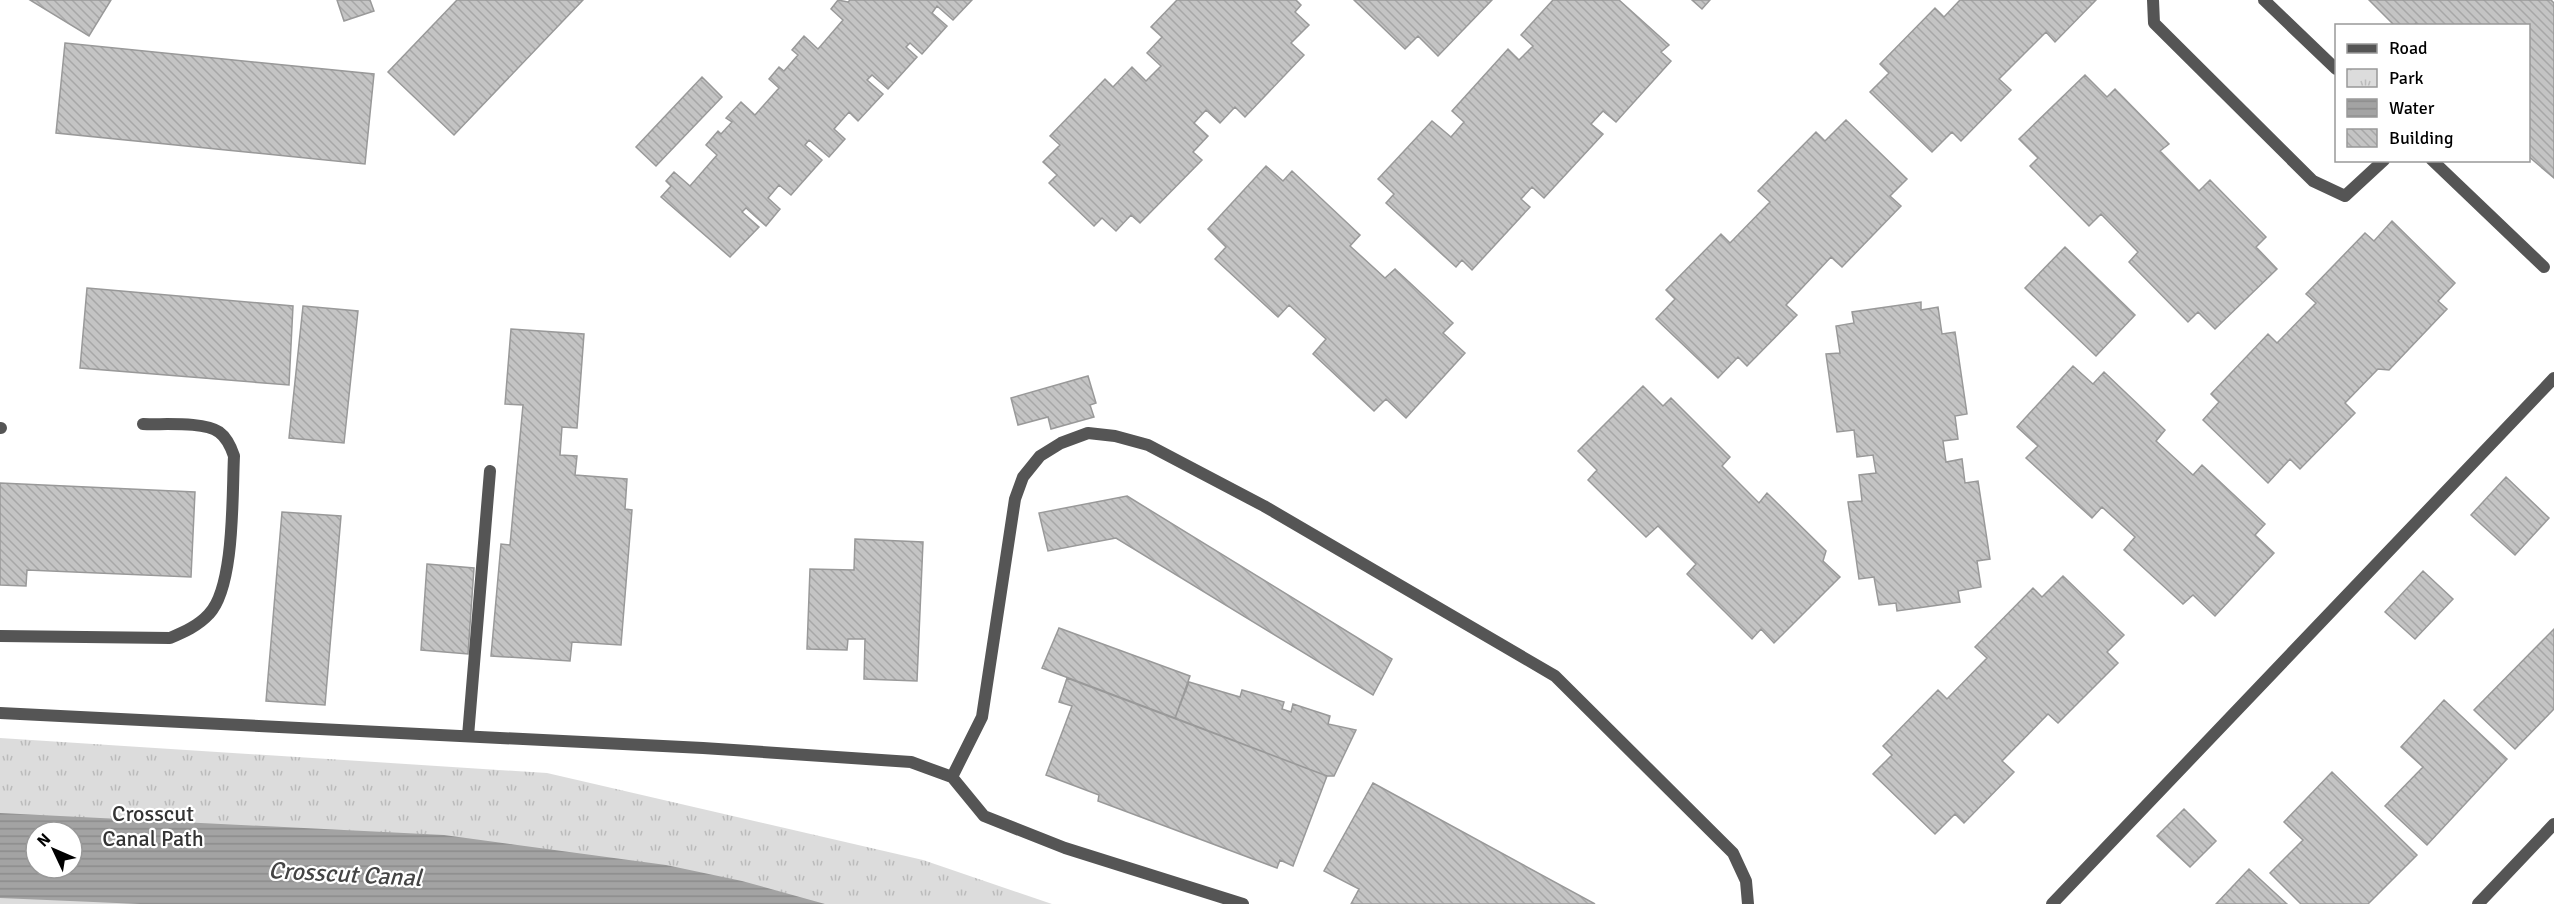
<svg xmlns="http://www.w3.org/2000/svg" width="2554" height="904" font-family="Signika,sans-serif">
<defs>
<pattern id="park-tufts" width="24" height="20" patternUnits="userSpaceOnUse" patternTransform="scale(1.5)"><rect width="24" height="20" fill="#dcdcdc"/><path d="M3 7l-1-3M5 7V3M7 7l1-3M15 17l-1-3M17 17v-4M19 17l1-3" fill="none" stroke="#bbb"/></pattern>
<pattern id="water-rules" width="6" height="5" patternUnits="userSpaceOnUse" patternTransform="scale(1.5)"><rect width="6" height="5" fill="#a3a3a3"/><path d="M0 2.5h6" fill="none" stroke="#8b8b8b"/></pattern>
<pattern id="building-back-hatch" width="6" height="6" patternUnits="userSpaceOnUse" patternTransform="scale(1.5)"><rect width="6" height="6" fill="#c4c4c4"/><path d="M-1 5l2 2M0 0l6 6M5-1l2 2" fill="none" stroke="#a7a7a7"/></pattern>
</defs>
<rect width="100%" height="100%" fill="#fff"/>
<!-- park -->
<path fill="url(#park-tufts)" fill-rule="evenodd" d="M0 738 547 773 923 860 1052 904H0ZM36 832H72V868H36Z"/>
<!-- water -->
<path fill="url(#water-rules)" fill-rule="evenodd" d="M0 813 444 835 666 865 742 881 825 904H140L0 898ZM36 832H72V868H36Z"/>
<!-- building -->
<path fill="url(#building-back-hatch)" stroke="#999" stroke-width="1.5" d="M30 0H111L89 36Z
M337 0H370L374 11 344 21Z
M457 0H583L454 135 388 72Z
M838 0 848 2 850 0H972L953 20 937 6 932 13 947 26 922 54 910 43 906 47 917 57 888 89 872 75 867 80 883 94 858 121 849 112 834 129 845 139 829 157 809 140 805 145 822 160 791 195 779 185 768 198 780 209 766 226 746 208 742 212 759 227 730 257 661 197 671 186 666 181 674 172 690 186 717 155 706 145 718 131 721 134 732 122 726 118 741 102 755 115 779 88 769 79 779 67 784 71 798 55 792 50 804 36 818 49 843 20 831 9Z
M1177 0H1296L1301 5 1295 12 1309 25 1291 43 1304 55 1245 117 1235 107 1220 123 1206 110 1194 123 1208 136 1193 152 1202 160 1140 223 1131 215 1116 231 1102 218 1094 226 1049 183 1057 175 1043 162 1060 145 1050 136 1105 79 1113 87 1132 67 1146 81 1161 66 1147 53 1162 37 1151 27Z
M1354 0H1492L1438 56 1418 36 1405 49Z
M1553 0H1619L1669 45 1661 52 1671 61 1616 122 1603 111 1591 124 1603 134 1544 198 1532 187 1521 199 1530 207 1472 270 1462 260 1456 267 1386 203 1394 194 1378 179 1432 121 1451 137 1464 122 1452 111 1508 49 1519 60 1533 46 1521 35Z
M1692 0H1710L1702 9Z
M1960 0H2096L2055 42 2046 32 1999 79 2011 90 1961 141 1952 132 1932 152 1870 92 1889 73 1880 64 1935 8 1944 17Z
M2369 0H2551L2554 3V178L2528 156V26H2419L2416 23 2413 26H2395Z
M65 43 374 74 365 164 56 133Z
M2085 75 2107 97 2115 89 2169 144 2160 151 2199 191 2210 180 2266 237 2256 247 2277 269 2215 329 2198 312 2188 322 2129 262 2138 252 2101 214 2089 226 2030 166 2038 158 2019 139Z
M702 77 722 97 656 166 636 147Z
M1846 120 1907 179 1890 196 1901 206 1842 267 1831 257 1786 305 1797 315 1747 366 1738 357 1718 378 1656 319 1675 299 1666 290 1721 234 1730 243 1770 202 1758 191 1816 132 1825 141Z
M1266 166 1283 181 1292 171 1360 235 1350 246 1385 278 1395 269 1453 323 1443 333 1465 353 1406 418 1386 399 1374 411 1313 354 1326 339 1289 305 1278 317 1215 259 1226 247 1208 229Z
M2392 221 2455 283 2438 301 2447 309 2389 370 2378 369 2345 403 2355 413 2300 469 2290 459 2268 483 2203 420 2219 402 2211 394 2268 334 2277 343 2316 303 2306 294 2365 233 2374 241Z
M2065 247 2135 315 2096 356 2025 288Z
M87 288 293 306 289 385 80 368Z
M1921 302V310L1938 307 1942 334 1955 332 1967 414 1955 416 1958 439 1943 441 1946 462 1962 459 1965 483 1978 481 1990 559 1977 561 1981 587 1958 591 1960 602 1897 611 1896 603 1879 605 1874 577 1859 579 1848 502 1862 501 1859 475 1876 473 1873 455 1857 457 1854 430 1837 432 1826 354 1840 353 1836 326 1854 323 1852 312Z
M303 306 358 311 344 443 289 438Z
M511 329 584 334 577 428 562 427 560 455 577 456 575 475 627 479 625 509 632 510 621 645 572 642 570 661 491 656 501 544 510 545 523 405 505 404Z
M2073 366 2093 384 2104 372 2165 430 2156 441 2193 475 2202 465 2265 524 2255 535 2274 553 2215 616 2193 595 2183 604 2124 550 2135 537 2102 507 2092 518 2026 458 2038 446 2017 427Z
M1088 376 1096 403 1090 405 1094 417 1051 429 1048 417 1018 425 1011 398Z
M1643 386 1663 406 1671 398 1730 457 1722 466 1759 503 1767 493 1826 551 1823 561 1840 577 1774 643 1761 629 1752 639 1687 574 1696 564 1658 526 1646 537 1588 480 1597 470 1578 451Z
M2506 477 2549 518 2515 555 2471 515Z
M0 483 195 492 191 577 27 570 26 586 0 585Z
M1127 496 1392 659 1373 695 1116 538 1048 551 1039 513Z
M282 512 341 516 325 705 266 701Z
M855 539 923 542 917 681 864 679 865 639H848L847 650 807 649 810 569 854 570Z
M427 564 474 568 468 654 421 650Z
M2423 571 2453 599 2415 639 2385 612Z
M2063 576 2124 635 2107 652 2118 663 2058 723 2048 714 2002 761 2014 772 1964 823 1955 814 1935 834 1873 774 1892 755 1883 746 1938 690 1947 699 1987 658 1975 647 2033 588 2042 597Z
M1059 628 1190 676 1175 718 1042 668Z
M2554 629V709L2515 749 2474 710Z
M1067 678 1327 776 1293 866 1280 860 1277 868 1098 801 1099 795 1046 775 1072 706 1059 702Z
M1189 682 1240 697 1242 690 1284 702 1282 709 1291 712 1293 704 1330 716 1328 724 1356 730 1334 776H1327L1175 718Z
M2444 700 2507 759 2427 845 2385 806 2423 767 2401 747Z
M2332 772 2417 855 2368 904H2301L2270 873 2303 840 2284 822Z
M1373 783 1595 904H1351L1359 889 1324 871Z
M2184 809 2216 841 2190 867 2157 836Z
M2249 869 2287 904H2216Z"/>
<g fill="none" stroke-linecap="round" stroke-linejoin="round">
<!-- service -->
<path stroke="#555" stroke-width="12" d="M2153 0 2154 23 2313 181 2345 196 2384 160
M2264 0 2336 69
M2432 160 2544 267
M0 428H1
M0 636 170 638C184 632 198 626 209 614 235 587 232 494 234 456 231 447 226 437 219 432 204 421 161 425 143 424
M0 713 703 748 911 762 952 777 984 816 1065 848 1243 904
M468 736 490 471
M952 777 982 717 1015 499 1023 477 1040 456 1061 443 1088 433 1115 436 1148 445 1264 506 1555 676 1733 853 1746 881 1748 904
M2052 904 2554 378"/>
<!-- minor -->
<path stroke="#555" stroke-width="12" d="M2478 904 2554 824"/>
</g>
<g text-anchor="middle" stroke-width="4.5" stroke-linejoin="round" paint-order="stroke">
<!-- park labels -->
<g font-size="22" fill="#333" stroke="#fff">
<text x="153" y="821">Crosscut<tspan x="153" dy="25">Canal Path</tspan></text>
</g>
<!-- water labels -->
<g font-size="24" font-style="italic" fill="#444" stroke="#fff">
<text transform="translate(345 874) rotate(3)" y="8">Crosscut Canal</text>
</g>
</g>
<!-- legend -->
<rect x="2335" y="24" width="195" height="138" fill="#ffffff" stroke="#999999" stroke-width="1.5"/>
<rect x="2347" y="44" width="30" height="9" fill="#555555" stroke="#999999" stroke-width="1.5"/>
<text x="2389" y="54" font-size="18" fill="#000000">Road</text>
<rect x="2347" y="69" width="30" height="18" fill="url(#park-tufts)" stroke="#999999" stroke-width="1.5"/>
<text x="2389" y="84" font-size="18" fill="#000000">Park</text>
<rect x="2347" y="99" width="30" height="18" fill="url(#water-rules)" stroke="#999999" stroke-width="1.5"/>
<text x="2389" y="114" font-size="18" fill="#000000">Water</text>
<rect x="2347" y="129" width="30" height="18" fill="url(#building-back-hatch)" stroke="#999999" stroke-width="1.5"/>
<text x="2389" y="144" font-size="18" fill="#000000">Building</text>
<!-- north arrow -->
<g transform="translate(54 850) rotate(314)"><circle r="28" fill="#ffffff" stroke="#999999" stroke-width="1.5"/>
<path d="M0-4.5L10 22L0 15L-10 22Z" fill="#000000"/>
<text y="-9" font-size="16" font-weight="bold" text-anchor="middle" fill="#000000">N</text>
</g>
</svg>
